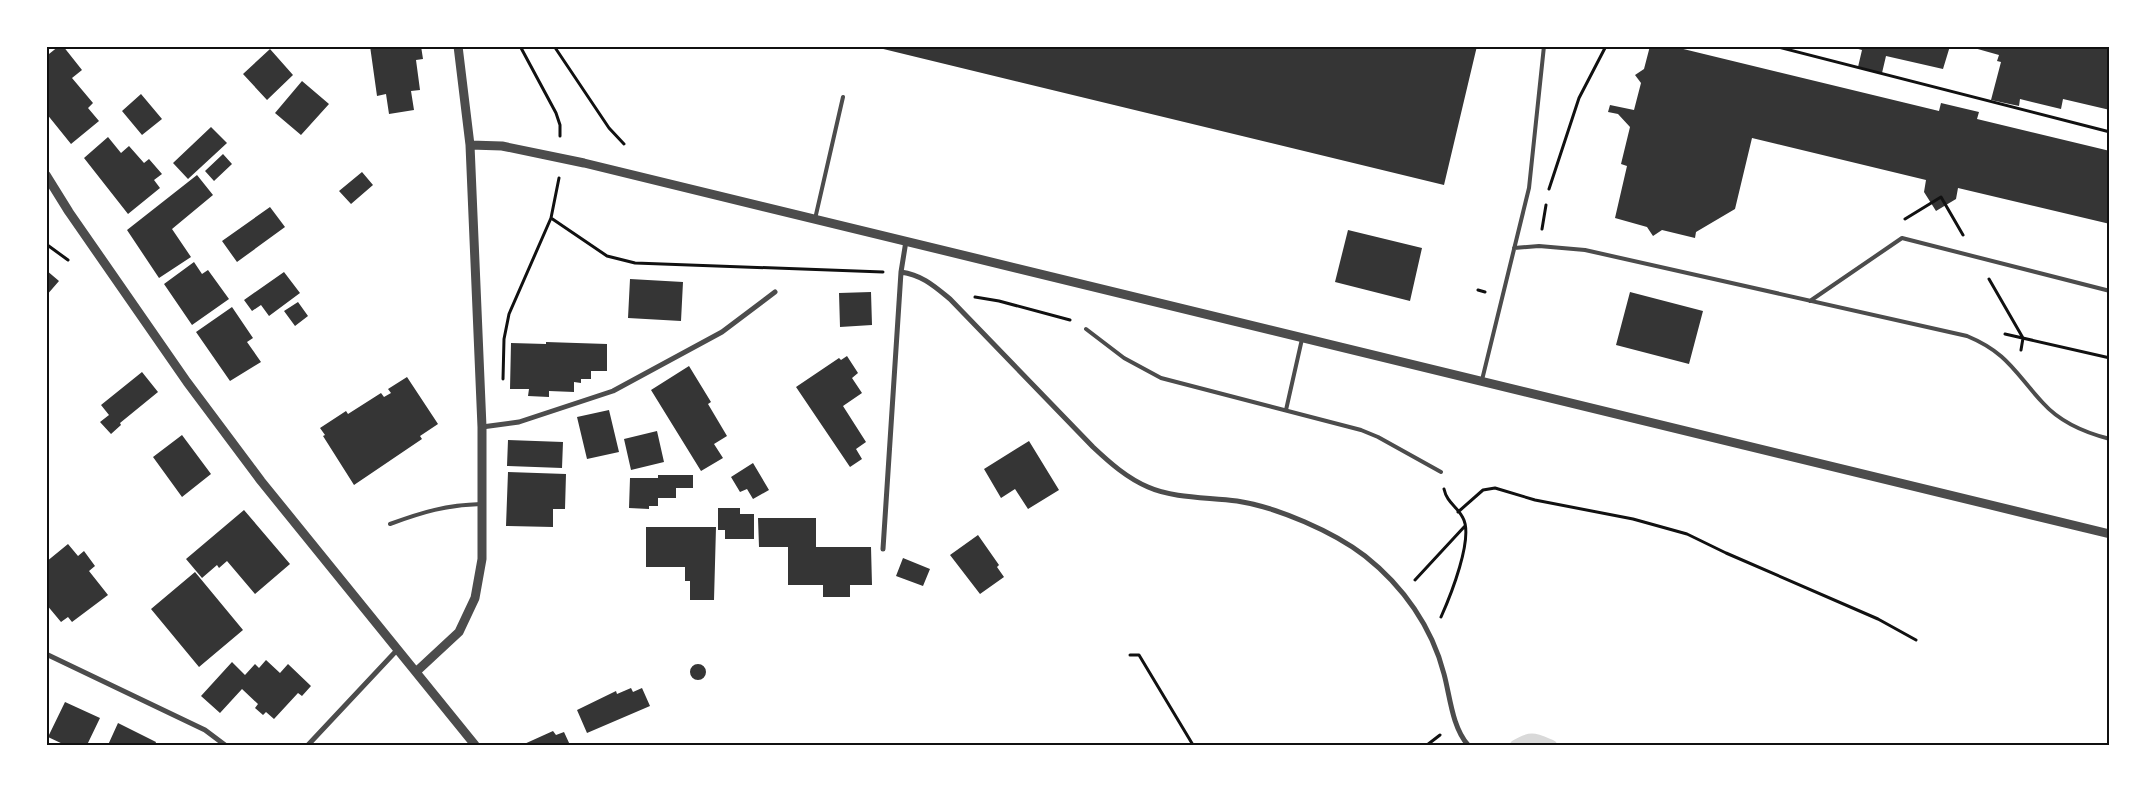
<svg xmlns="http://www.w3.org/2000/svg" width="2156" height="791" font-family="'Nunito Sans',sans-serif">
<rect width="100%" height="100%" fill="#fff"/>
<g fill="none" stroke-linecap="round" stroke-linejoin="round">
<!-- stream -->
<path stroke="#d9d9d9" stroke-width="10" d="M1515 745C1531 735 1535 738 1552 745"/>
</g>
<!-- building -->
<path fill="#353535" d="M59 46H63L82 70 72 78 93 103 88 108 99 121 71 144 46 113V51L49 54Z
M370 46H421L423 59 416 60 420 90 411 91 414 110 389 114 386 94 377 96Z
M871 46H1477L1444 185Z
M1650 46H1671L1939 111 1941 103 1979 112 1977 119 2110 151V224L1958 188 1956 199 1936 211 1924 192 1926 180 1752 138 1735 209 1696 232 1695 238 1662 230 1653 236 1647 227 1615 218 1627 166 1621 164 1630 127 1618 114 1608 112 1610 105 1634 110 1641 83 1635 75 1644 69Z
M1950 46 1943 69 1886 56 1882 73 1858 67 1862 50 1851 47Z
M1967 46H2110V110L2063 99 2061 109 2020 99 2019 106 1991 100 2001 62 1997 61 1999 55Z
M270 49 293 75 267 100 243 74Z
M302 81 329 104 301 135 275 113Z
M141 94 162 119 142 135 122 111Z
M211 127 227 143 188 179 173 163Z
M108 137 121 153 129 146 144 163 149 159 162 174 154 180 160 188 128 214 84 158Z
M223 154 232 164 214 181 205 171Z
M362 172 373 185 351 204 339 191Z
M197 175 213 195 172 229 191 257 159 278 127 230Z
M270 207 285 227 237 262 222 241Z
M1348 230 1422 248 1410 301 1335 282Z
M194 262 202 274 208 270 229 299 192 325 164 284Z
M46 270 59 281 46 296Z
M284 272 300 293 269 316 261 305 252 311 244 300Z
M630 279 683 282 681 321 628 318Z
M871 292 872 325 840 327 839 293Z
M1630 292 1703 311 1689 364 1616 345Z
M298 302 308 316 295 326 284 311Z
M232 307 253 338 247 342 261 362 230 381 196 332Z
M546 342 607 344V371H591V379H581V383L574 382V392L549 391V397L528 396 529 389H510L511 343 546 344Z
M847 356 858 373 852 378 862 393 843 406 866 442 856 449 862 459 850 467 796 387 839 358 841 360Z
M689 366 711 402 708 404 727 436 714 444 723 458 701 471 651 390Z
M142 372 158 392 120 423 121 425 111 434 100 422 109 415 101 405Z
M407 377 438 424 420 436 422 439 354 485 323 436 325 435 320 428 346 411 348 414 381 393 384 397 391 393 388 389Z
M609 410 619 452 587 459 577 417Z
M657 431 664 462 631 470 624 439Z
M182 435 211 474 182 497 153 457Z
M508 440 563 442 562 468 507 466Z
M1029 441 1059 490 1028 509 1015 489 1001 498 984 469Z
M753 463 769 490 753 499 747 489 740 492 731 477Z
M508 472 566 474 565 509H553V527L506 526Z
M658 475H693V488H676V498H658V506H649V509L629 508 630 478H658Z
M718 508H740V514H754V539H725V530H718Z
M244 510 290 564 255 594 227 561 219 568 217 565 202 578 186 559Z
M758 518H816V547H871L872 585H850V597H823V585H788V547H759Z
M646 527H716L714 600H690V581H685V567H646Z
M978 535 999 565 997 567 1004 577 980 594 950 555Z
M68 544 78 556 84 551 95 566 89 571 108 595 72 622 68 617 61 622 46 604V562Z
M903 558 930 569 923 586 896 576Z
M195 572 243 630 199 667 151 609Z
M266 660 280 673 288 664 311 686 302 696 298 693 274 719 266 712 263 715 255 708 258 704 242 689 220 713 201 696 232 662 245 675 255 664 259 668Z
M690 672a8 8 0 1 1 16 0a8 8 0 1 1-16 0Z
M631 688 633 692 642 688 650 706 587 733 577 710 616 691 617 694Z
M65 702 100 718 87 745H65L48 737Z
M118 723 156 742 155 745H108Z
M553 731 556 735 564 732 570 745H522Z"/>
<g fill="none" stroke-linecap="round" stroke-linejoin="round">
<!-- path -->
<path stroke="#111" stroke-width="3" d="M520 46 556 113 560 125V136
M554 46 609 128 624 144
M1774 46 2110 132
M1549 189 1579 98 1606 46
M551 218 607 256 635 263 883 272
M1905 219 1941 197 1963 235
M1542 229 1546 205
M46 244 68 260
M1989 279 2023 338 2021 350
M1478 290 1485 292
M975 297 999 301 1070 320
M2005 334 2110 358
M503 379 504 339 509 314 551 218 559 178
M1458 512 1483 490 1495 488 1535 500 1633 519 1687 534 1726 553 1878 619 1916 640
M1415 580 1465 526
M1441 617C1450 597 1474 538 1463 518 1457 506 1447 503 1444 489
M1130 655H1139L1193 745
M1427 745 1440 735"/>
<!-- service -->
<path stroke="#4c4c4c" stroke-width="4" d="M815 219 843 97
M1514 248 1539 246 1585 250 1967 336C2008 353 2015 373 2043 403 2060 422 2086 433 2110 439
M1810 301 1902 238 2110 291
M1086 329 1124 358 1161 378 1361 430 1378 437 1441 472
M1482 380 1529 188 1544 46
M1286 410 1302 339
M390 524C423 512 446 505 481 504"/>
<!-- minor -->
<path stroke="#4c4c4c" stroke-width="5" d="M901 272C922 275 934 286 950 299L1093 447C1110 463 1127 478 1148 487 1175 499 1209 497 1237 501 1277 507 1334 532 1365 556 1403 586 1432 627 1444 674 1450 696 1452 727 1468 745
M482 427 519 422 613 391 722 332 775 292
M883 549 901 272 906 241
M46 654 205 730 225 745
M308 745 398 649"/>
<!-- tertiary -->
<path stroke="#4c4c4c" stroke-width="9" d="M470 145 502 146 584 163 2110 534
M46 175 69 212 187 382 261 481 475 745
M417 671 459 632 475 598 482 559V427L470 145 458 46"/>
</g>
<!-- border -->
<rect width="2156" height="791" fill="none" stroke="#ffffff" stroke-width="95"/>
<rect x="48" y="48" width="2060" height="696" fill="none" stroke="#111" stroke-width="2"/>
</svg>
